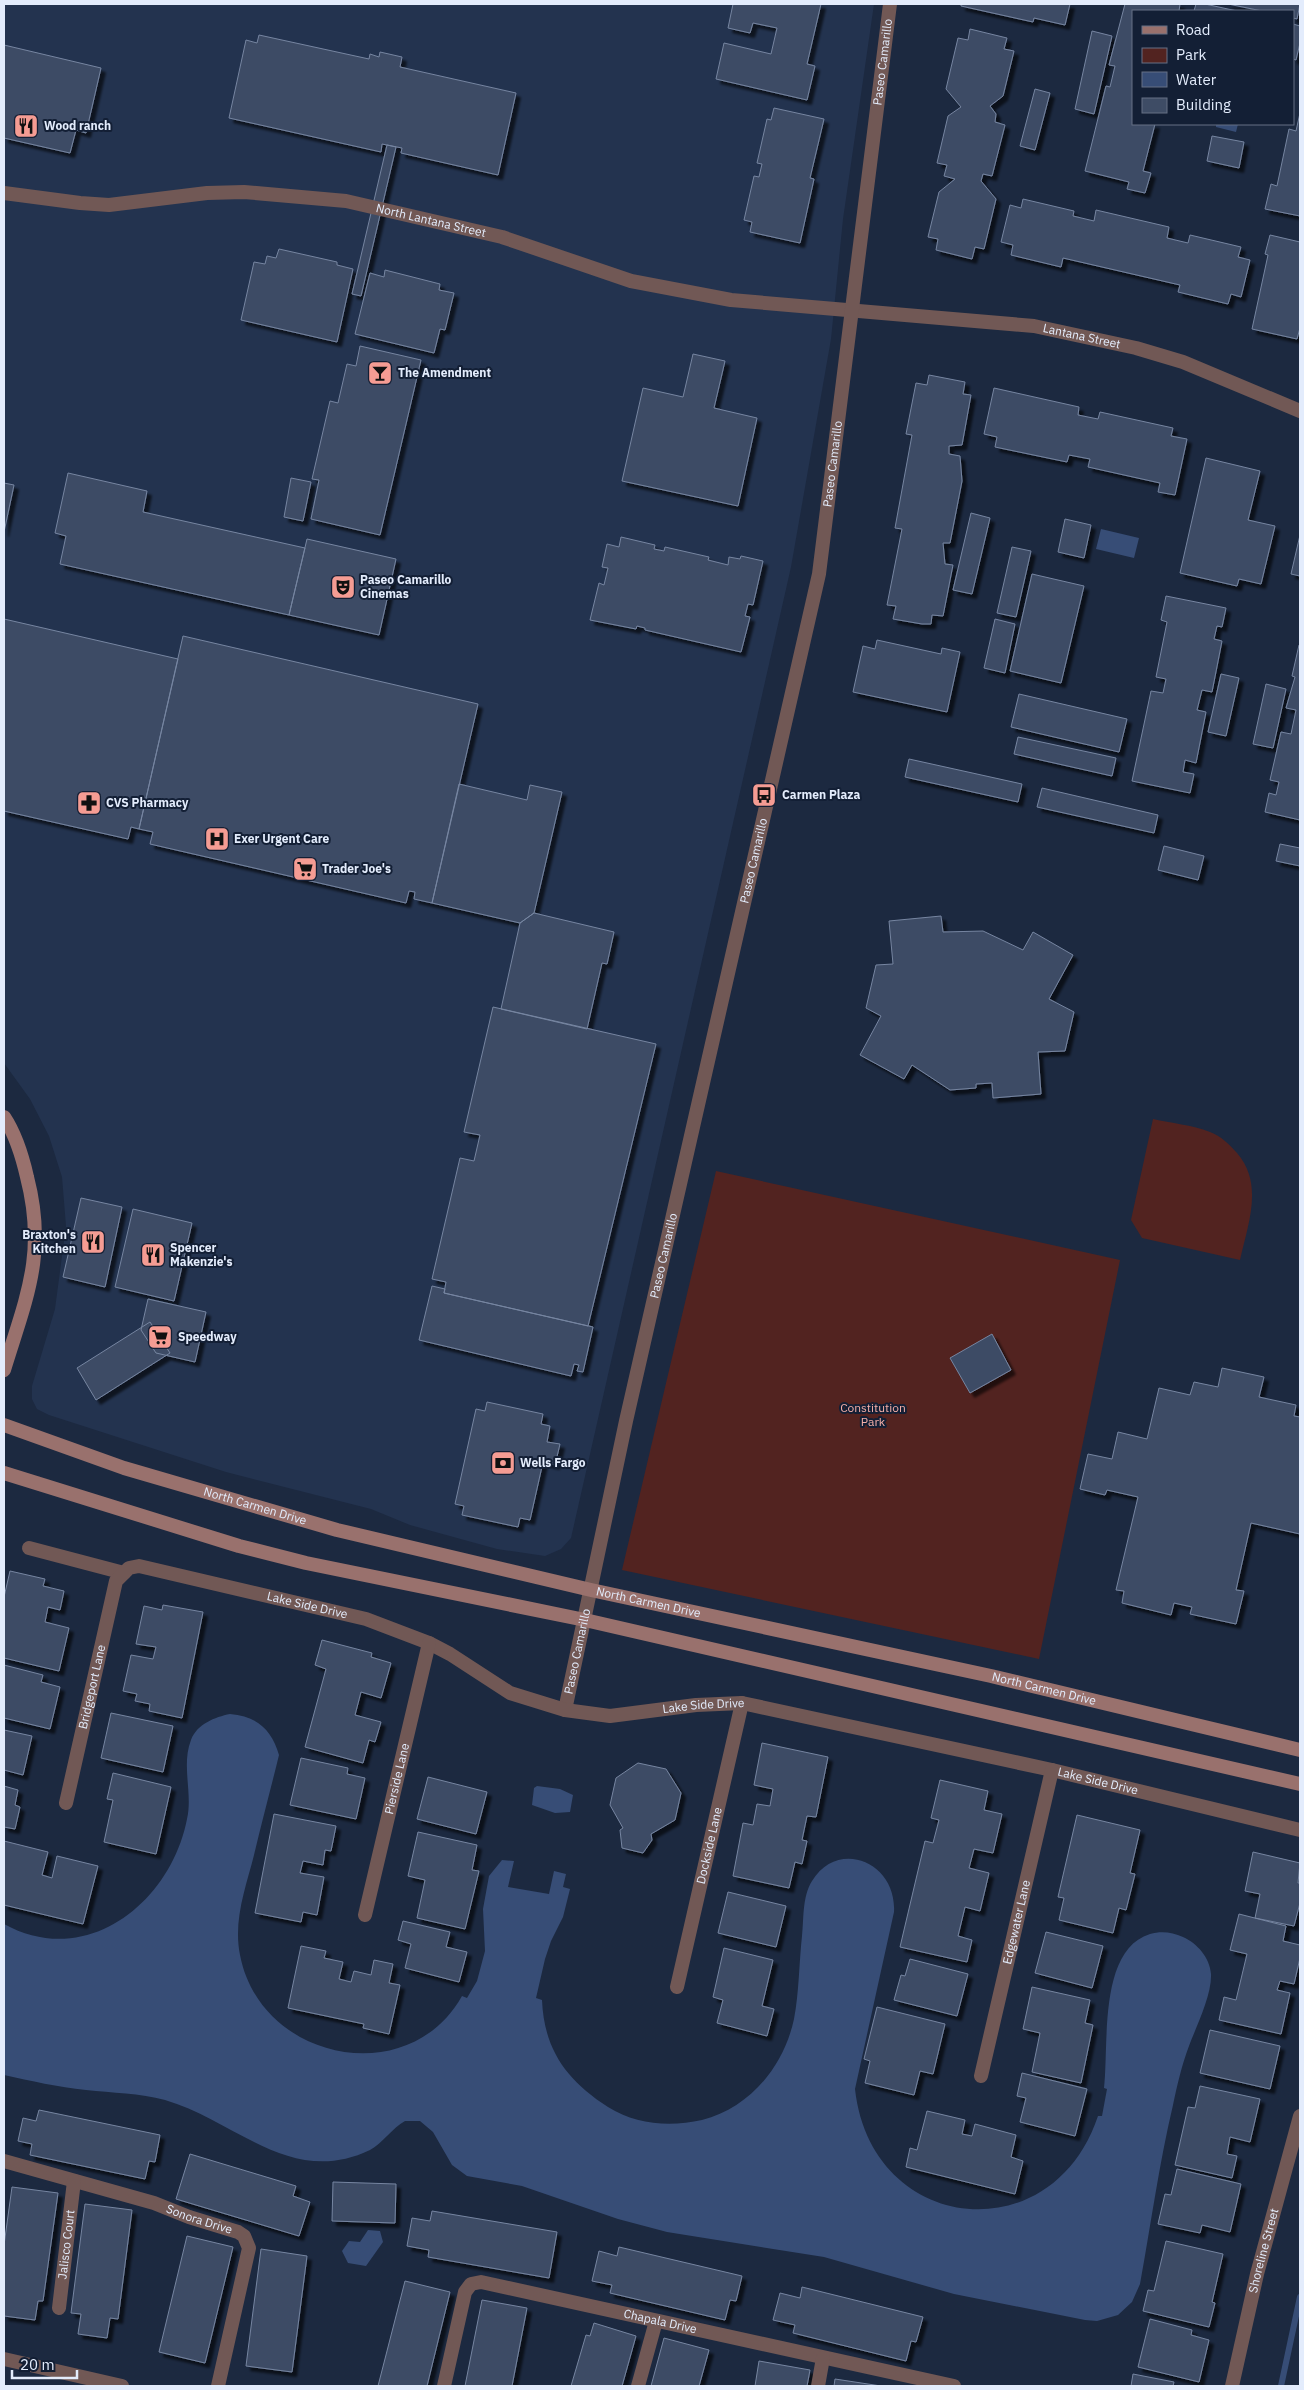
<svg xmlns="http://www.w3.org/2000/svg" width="1304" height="2390" font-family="'IBM Plex Sans',sans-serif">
<defs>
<filter id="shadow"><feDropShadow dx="4.5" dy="4.5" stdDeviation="1" flood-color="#0009"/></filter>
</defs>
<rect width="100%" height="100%" fill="#1c2940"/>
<!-- built -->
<path fill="#23334f" d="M4 4H874L843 219 831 339 791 567 571 1538 561 1549 545 1556 497 1549 410 1525 371 1509 226 1472 49 1415 37 1409 32 1399V1386L55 1309 66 1226 62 1177 49 1136 30 1099 4 1063Z"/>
<!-- green -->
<path fill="#522320" d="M1153 1119C1171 1123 1192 1125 1210 1132 1221 1136 1229 1144 1237 1153 1264 1184 1248 1224 1240 1260L1142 1238 1131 1220Z
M716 1171 1120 1260 1039 1659 622 1570Z"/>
<!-- water -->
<path fill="#374d76" d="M1216 124H1238L1236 132 1216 127Z
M1101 529 1139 538 1134 558 1096 549Z
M230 1714C257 1716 272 1730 279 1755 271 1788 262 1821 254 1855 246 1887 233 1920 240 1955 260 2060 408 2092 462 1996L467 1998 477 1981 485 1951 483 1909 489 1876 502 1860 514 1861 508 1887 549 1894 554 1871 566 1874 563 1887 570 1889 563 1917 551 1941 545 1959 536 1998 542 2000C544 2049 566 2080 608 2107 636 2125 671 2127 702 2120 750 2108 784 2066 794 2019 799 1993 799 1963 802 1936 804 1919 802 1897 812 1881 838 1838 897 1862 894 1912L855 2089C871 2234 1052 2254 1098 2116H1102L1107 2089 1104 2088C1109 2045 1098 1950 1150 1934 1161 1931 1172 1932 1183 1937 1197 1943 1210 1958 1211 1974 1212 1995 1196 2027 1189 2046 1182 2064 1177 2086 1173 2105 1159 2164 1151 2224 1140 2284L1132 2302 1118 2315 1097 2321 1085 2320 954 2294 824 2257 667 2232 618 2219 522 2186 467 2176 452 2165 433 2132 420 2121H405C392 2128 383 2143 370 2150 291 2188 235 2120 165 2100 140 2093 112 2093 86 2090 58 2087 31 2081 4 2075V1924C87 1970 171 1902 187 1819 193 1793 181 1766 191 1740 197 1724 215 1717 230 1714Z
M537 1786 560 1789 573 1795 570 1812 555 1813 532 1805 534 1788Z
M368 2230 380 2231 383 2242 366 2266 348 2263 342 2251 349 2241 360 2242Z"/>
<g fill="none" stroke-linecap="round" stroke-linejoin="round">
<!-- stream -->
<path stroke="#374d76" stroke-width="6" d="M1281 2386 1300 2297"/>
</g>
<!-- building -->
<path fill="#3e4c65" stroke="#7685a1" filter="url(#shadow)" d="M733 4H821L807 64 815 66 807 100 716 79 724 43 771 54 777 28 753 23 750 33 728 28Z
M961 4H1070L1065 25 1034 18 1033 22 961 6Z
M1125 4H1180L1179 11H1133V124H1155L1143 171 1151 173 1145 193 1127 189 1129 182 1085 171 1106 86 1110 87 1115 66 1109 65Z
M1196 4H1205L1237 11H1194Z
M1228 4H1300L1297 19 1293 18V11H1262Z
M1293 24 1300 26V43L1296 60 1293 59Z
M970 29 1007 38 1004 49 1014 51 1003 96 990 106 996 114 995 122 1005 125 992 176 983 174 981 181 996 199 984 249 975 247 972 259 936 250 938 239 928 237 939 192 955 179 944 176 947 165 937 163 948 116 961 107 946 89 958 38 968 40Z
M1092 31 1112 36 1094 114 1075 109Z
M259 35 369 59 370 54 379 57 380 52 402 57 400 67 516 93 498 175 401 153 402 148 382 144 381 152 229 118 246 40 257 43Z
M4 45 101 68 86 133 76 130 70 153 4 138Z
M1035 89 1050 93 1035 150 1020 146Z
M774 108 824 119 810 178 814 179 800 243 750 232 752 222 744 220 754 176 759 177 762 164 757 163 767 119 771 120Z
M1300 113V216L1265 209 1271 184 1277 186 1289 129 1296 131Z
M1212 136 1244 142 1239 168 1207 161Z
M387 145 396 147 361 296 352 294Z
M1023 199 1074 211 1073 216 1094 221 1096 210 1169 227 1167 238 1188 243 1190 235 1241 247 1238 257 1250 260 1241 297 1231 294 1228 304 1178 292 1180 285 1063 258 1061 267 1011 255 1013 245 1001 242 1010 205 1021 208Z
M1270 235 1300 242V328L1297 339 1252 329 1268 255 1265 254Z
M279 249 337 262V265L353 269 337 342 241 320 254 262 265 264 267 256 276 258Z
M385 270 440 284 439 290 454 293 445 330 440 329 434 353 355 334 370 273 384 277Z
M360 346 421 360 380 535 311 519 319 480 312 479 330 401 338 403 347 364 356 366Z
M693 354 725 361 714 408 757 418 738 506 622 481 643 388 683 397Z
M929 375 965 382 963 394 971 395 962 445 949 446V454L960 456 962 481 950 543H943L945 564 953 565 943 616 932 615 931 624H922L893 619 896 606 887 605 902 529 895 528 912 435 906 434 916 383 927 385Z
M994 388 1079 407 1078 415 1098 419 1100 412 1173 428 1171 436 1187 439 1175 495 1158 492 1160 483 1088 467 1090 459 1069 455 1067 462 995 447 997 437 984 434Z
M1206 458 1260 471 1248 520 1275 526 1261 584 1239 579 1237 586 1180 573Z
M68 473 147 491 143 512 305 548 289 615 60 564 66 536 55 533Z
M291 478 311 482 303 521 284 517Z
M4 483 14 485 4 532Z
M971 513 990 518 972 594 953 590Z
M1065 519 1091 525 1084 558 1058 552Z
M1300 535V576L1291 574Z
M621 537 655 545 654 549 664 551 665 547 709 557 708 560 728 565 729 557 740 559 741 556 763 561 753 605 748 604 745 616 750 617 741 652 645 630V628L637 626 636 629 590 620 599 583 604 585 608 568 602 567 607 544 619 547Z
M307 539 396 559 379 635 289 615Z
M1012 547 1031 551 1016 617 997 613Z
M1032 574 1084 586 1061 683 1010 671Z
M1166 596 1226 608 1222 627 1217 626 1214 639 1222 641 1212 692 1202 690 1197 710 1206 712 1196 763 1185 760 1183 772 1194 774 1190 793 1132 781 1151 691 1163 693 1166 679 1156 677 1167 622 1161 620Z
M4 619 178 659 139 829 131 827 128 839 4 811Z
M995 619 1015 624 1005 673 984 668Z
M183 636 478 704 432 903 414 899 415 892 409 891 406 903 150 844 153 832 139 829Z
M877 640 941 654 942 648 960 652 947 712 853 692 863 646 875 649Z
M1299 645H1300V820L1265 812 1269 793 1276 795 1279 782 1270 780 1281 732 1291 734 1296 710 1286 708 1295 677 1292 676Z
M1221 674 1239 678 1226 736 1208 732Z
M1266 684 1286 689 1273 748 1253 744Z
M1019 694 1127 719 1119 752 1011 727Z
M1018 737 1116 758 1112 776 1014 754Z
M909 759 1022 784 1018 802 905 777Z
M459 784 527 800 530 785 562 792 534 913 520 923 432 903Z
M1042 788 1158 815 1154 833 1037 807Z
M1280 844 1300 848V866L1276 861Z
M1164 846 1204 856 1198 880 1158 870Z
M534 913 614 932 607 964 602 963 587 1029 501 1009 520 923Z
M941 916 943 932 983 931 1023 950 1033 932 1073 955 1049 999 1074 1012 1065 1051 1038 1052 1041 1094 993 1098 992 1083 976 1084V1088L950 1090 912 1065 904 1079 860 1055 881 1016 866 1008 876 965 893 964 889 921Z
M493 1007 656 1044 588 1326 444 1293 446 1282 432 1279 460 1158 474 1161 480 1135 464 1132Z
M81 1198 122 1207 105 1287 63 1277Z
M133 1209 192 1223 174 1301 115 1287Z
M432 1286 445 1289 444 1293 593 1327 583 1372 577 1371 579 1365 574 1364 571 1376 419 1340Z
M148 1299 206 1312 195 1362 156 1353 141 1330Z
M150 1322 170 1353 96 1400 77 1368Z
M992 1334 1011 1370 970 1393 950 1358Z
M1222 1368 1264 1377 1259 1397 1296 1405 1294 1416 1300 1417V1534L1251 1523 1236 1590 1244 1591 1236 1624 1190 1614 1192 1607 1174 1603 1171 1615 1122 1603 1124 1591 1116 1590 1138 1497 1107 1490 1105 1495 1080 1489 1088 1454 1112 1459 1118 1432 1147 1439 1159 1388 1190 1395 1194 1382 1218 1387Z
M487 1402 543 1414 541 1424 550 1426 547 1442 560 1444 555 1465 543 1462 530 1520 520 1518 518 1527 462 1515 464 1506 455 1504 476 1409 485 1411Z
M10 1571 45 1579 43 1586 64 1591 60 1610 48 1607 45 1622 69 1628 59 1671 4 1658V1597Z
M163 1605 203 1612 182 1718 149 1711 150 1704 135 1701 137 1694 123 1691 131 1655 153 1659 156 1647 136 1644 144 1606 162 1610Z
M322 1640 372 1653 371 1657 391 1663 381 1698 361 1692 355 1715 381 1722 375 1742 369 1740 363 1763 305 1747 326 1669 315 1665Z
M4 1665 43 1675 41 1682 60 1687 50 1729 4 1718Z
M111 1713 173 1726 163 1772 101 1758Z
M4 1730 32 1736 23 1775 4 1770Z
M762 1743 828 1757 816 1817 807 1816 802 1840 807 1841 802 1864 795 1862 789 1888 733 1876 743 1823 753 1825 757 1804 770 1806 773 1789 754 1785Z
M301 1758 348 1768 347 1774 365 1778 356 1819 290 1805Z
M638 1763 666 1769 681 1793 675 1820 651 1834 652 1840 643 1853 622 1848 620 1830 623 1828 610 1805 616 1778Z
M113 1773 171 1787 156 1854 104 1842 113 1800 107 1799Z
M428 1777 487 1792 476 1834 417 1819Z
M940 1780 988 1791 984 1810 1002 1814 993 1853 974 1849 969 1868 989 1873 980 1911 965 1907 958 1936 972 1940 967 1962 900 1947 925 1841 933 1843 939 1820 931 1818Z
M4 1786 18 1790 15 1805 20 1807 15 1829 4 1827Z
M274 1814 336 1826 331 1851 325 1850 323 1865 303 1861 300 1873 324 1877 317 1915 303 1912 301 1922 255 1913Z
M1077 1815 1140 1830 1130 1873 1135 1874 1126 1910 1119 1908 1113 1933 1059 1920 1064 1898 1058 1897Z
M418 1832 477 1845 472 1870 479 1871 465 1929 417 1918 425 1880 408 1876Z
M4 1841 48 1852 42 1875 52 1878 57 1856 98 1866 83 1924 4 1905Z
M1253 1852 1300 1863 1298 1883H1300V1903L1294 1926 1255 1918 1260 1894 1245 1891Z
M728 1892 786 1906 776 1947 718 1933Z
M1239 1914 1286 1926 1283 1941 1300 1945V1958L1294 1984 1280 1981 1277 1990 1290 1993 1281 2034 1219 2020 1224 1997 1236 2000 1247 1954 1230 1950Z
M403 1921 450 1932 446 1947 467 1952 459 1982 405 1968 411 1944 398 1940Z
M1046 1932 1103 1946 1092 1988 1035 1973Z
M301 1946 326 1951 324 1958 343 1962 339 1979 351 1982 354 1971 371 1975 374 1960 393 1964 389 1983 400 1985 389 2034 363 2028 364 2024 288 2008Z
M724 1948 773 1960 762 2006 774 2009 767 2036 717 2023 723 2000 713 1997Z
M910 1959 968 1974 957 2016 894 2000 901 1975 905 1976Z
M1032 1987 1090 2000 1085 2023 1093 2025 1081 2083 1032 2072 1040 2033 1023 2029Z
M877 2007 945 2024 933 2074 920 2071 914 2095 865 2083 870 2061 864 2059Z
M1210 2030 1280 2046 1270 2089 1200 2073Z
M1022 2073 1087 2089 1075 2136 1020 2122 1026 2098 1017 2096Z
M1200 2086 1260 2099 1250 2142 1230 2137 1227 2154 1237 2156 1232 2178 1175 2165 1188 2107 1195 2108Z
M39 2110 160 2135 155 2162 149 2161 145 2179 30 2155 32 2144 18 2141 23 2118 36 2121Z
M927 2111 965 2120 962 2134 972 2136 975 2124 1016 2135 1011 2157 1023 2161 1015 2194 906 2167 910 2148 917 2150Z
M190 2154 296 2186 293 2196 310 2202 299 2236 176 2199Z
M1177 2169 1241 2184 1230 2232 1202 2225 1200 2233 1158 2224 1165 2194 1171 2195Z
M333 2182 396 2184 395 2223 332 2221Z
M12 2187 58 2193 43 2301H38L35 2320 4 2316V2245Z
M85 2204 132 2210 118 2319 110 2318 107 2338 78 2334 81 2314 71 2313Z
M432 2211 557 2232 549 2278 428 2257 429 2250 407 2246 412 2218 430 2221Z
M187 2236 233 2247 205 2363 159 2352Z
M1166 2241 1223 2254 1212 2302 1215 2303 1209 2327 1143 2311 1148 2290 1154 2291Z
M619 2247 742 2276 736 2301 730 2300 725 2320 610 2293 612 2285 592 2281 599 2251 617 2256Z
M261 2249 307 2256 292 2372 246 2366Z
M405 2281 450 2292 427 2386H378Z
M802 2287 923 2317 916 2342 911 2341 906 2361 793 2333 795 2325 773 2320 780 2293 800 2298Z
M482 2300 527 2308 512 2386H465Z
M1150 2319 1192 2330 1191 2335 1209 2340 1199 2382 1138 2367Z
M594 2323 636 2336 622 2386H571L586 2335 590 2336Z
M664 2338 709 2350 699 2386H651Z
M759 2361 810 2370 807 2386H755Z
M1133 2374 1174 2382 1173 2386H1131Z
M835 2379 881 2386H834Z"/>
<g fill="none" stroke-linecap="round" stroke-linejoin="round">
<!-- minor -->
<g stroke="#715855" stroke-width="14">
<path id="s1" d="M4 193 80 203 109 205 207 193 244 192 346 201 502 237 631 281 731 300 1034 326 1136 348 1183 362 1300 411"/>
<path d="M29 1548 124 1573"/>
<path id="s2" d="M565 1710 626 1421 819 574 890 4"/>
<path id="s3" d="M66 1803 116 1581 129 1568 139 1566 366 1619 429 1643 450 1654 510 1693 565 1710 610 1716 696 1705 742 1703 1052 1770 1300 1830"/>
<path id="s4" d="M365 1915 429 1643"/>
<path id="s5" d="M677 1987 742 1703"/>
<path id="s6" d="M981 2076 1052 1770"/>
<path id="s7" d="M4 2161 154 2203 189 2217 238 2232 244 2236 249 2248 218 2386"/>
<path id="s8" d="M59 2308 74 2181"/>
<path d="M4 2359 122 2386"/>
<path id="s9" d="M444 2386 465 2292 471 2284 481 2282 954 2386"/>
<path d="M638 2386 656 2321"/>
<path d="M818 2386 823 2358"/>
<path id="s10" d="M1232 2386 1257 2274 1300 2116"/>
</g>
<!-- secondary -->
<g stroke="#99716d" stroke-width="14">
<path d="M4 1117C16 1135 22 1155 27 1177 47 1254 26 1298 4 1370"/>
<path id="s11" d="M4 1425 124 1468 337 1530 591 1590 991 1676 1300 1750"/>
<path d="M4 1473 239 1546 306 1563 585 1620 1300 1784"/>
</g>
</g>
<!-- icons -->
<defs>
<symbol id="restaurant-square" viewBox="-11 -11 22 22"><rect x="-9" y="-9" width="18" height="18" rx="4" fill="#f59c93" stroke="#131f35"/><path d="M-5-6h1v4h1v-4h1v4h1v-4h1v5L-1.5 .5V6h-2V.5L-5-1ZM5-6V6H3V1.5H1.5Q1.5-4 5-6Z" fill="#111"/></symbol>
<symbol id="bar-square" viewBox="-11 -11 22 22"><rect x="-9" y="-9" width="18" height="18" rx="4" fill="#f59c93" stroke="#131f35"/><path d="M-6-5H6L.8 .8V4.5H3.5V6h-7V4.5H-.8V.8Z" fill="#111"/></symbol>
<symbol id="theatre-square" viewBox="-11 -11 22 22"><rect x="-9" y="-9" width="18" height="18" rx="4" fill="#f59c93" stroke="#131f35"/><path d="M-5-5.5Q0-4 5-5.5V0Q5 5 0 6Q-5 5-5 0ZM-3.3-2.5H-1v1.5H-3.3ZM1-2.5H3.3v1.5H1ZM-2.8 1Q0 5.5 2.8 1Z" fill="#111"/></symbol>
<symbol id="bus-square" viewBox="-11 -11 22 22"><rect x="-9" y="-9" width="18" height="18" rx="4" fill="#f59c93" stroke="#131f35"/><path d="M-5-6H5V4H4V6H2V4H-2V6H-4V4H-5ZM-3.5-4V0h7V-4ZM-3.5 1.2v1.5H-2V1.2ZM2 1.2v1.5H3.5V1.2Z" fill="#111"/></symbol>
<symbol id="pharmacy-square" viewBox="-11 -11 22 22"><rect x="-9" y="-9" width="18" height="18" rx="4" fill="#f59c93" stroke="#131f35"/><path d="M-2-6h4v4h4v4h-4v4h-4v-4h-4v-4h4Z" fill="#111"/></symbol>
<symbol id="hospital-square" viewBox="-11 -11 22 22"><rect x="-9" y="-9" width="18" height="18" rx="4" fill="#f59c93" stroke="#131f35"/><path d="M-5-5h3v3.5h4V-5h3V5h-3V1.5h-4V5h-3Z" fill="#111"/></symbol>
<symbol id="supermarket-square" viewBox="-11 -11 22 22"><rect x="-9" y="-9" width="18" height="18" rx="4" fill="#f59c93" stroke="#131f35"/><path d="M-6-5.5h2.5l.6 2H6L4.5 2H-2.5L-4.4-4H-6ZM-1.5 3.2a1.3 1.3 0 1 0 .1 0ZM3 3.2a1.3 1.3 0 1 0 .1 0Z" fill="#111"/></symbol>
<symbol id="bank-square" viewBox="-11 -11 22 22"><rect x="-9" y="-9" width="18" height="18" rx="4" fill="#f59c93" stroke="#131f35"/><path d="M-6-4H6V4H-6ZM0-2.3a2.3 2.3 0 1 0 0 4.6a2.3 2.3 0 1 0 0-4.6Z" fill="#111"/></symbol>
</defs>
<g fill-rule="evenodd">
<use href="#restaurant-square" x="12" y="112" width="28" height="28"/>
<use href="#bar-square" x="366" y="359" width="28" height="28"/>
<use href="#theatre-square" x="329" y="573" width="28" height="28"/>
<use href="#bus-square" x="750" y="781" width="28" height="28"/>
<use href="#pharmacy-square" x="75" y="789" width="28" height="28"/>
<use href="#hospital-square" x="203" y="825" width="28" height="28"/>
<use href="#supermarket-square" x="291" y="855" width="28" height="28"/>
<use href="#restaurant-square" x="79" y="1228" width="28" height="28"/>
<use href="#restaurant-square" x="139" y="1241" width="28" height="28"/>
<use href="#supermarket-square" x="146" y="1323" width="28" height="28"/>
<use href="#bank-square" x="489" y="1449" width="28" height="28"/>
</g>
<g text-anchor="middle" stroke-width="4" stroke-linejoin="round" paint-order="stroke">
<!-- street labels -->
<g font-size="12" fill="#e3ecfc" stroke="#131f35">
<text dy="4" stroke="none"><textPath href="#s2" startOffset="1680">Paseo Camarillo</textPath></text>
<text dy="4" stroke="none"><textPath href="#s1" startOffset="431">North Lantana Street</textPath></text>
<text dy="4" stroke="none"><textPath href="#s1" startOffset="1095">Lantana Street</textPath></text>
<text dy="4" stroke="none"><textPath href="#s2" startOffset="1275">Paseo Camarillo</textPath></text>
<text dy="4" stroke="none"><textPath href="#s2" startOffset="870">Paseo Camarillo</textPath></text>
<text dy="4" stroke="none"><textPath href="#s2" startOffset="465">Paseo Camarillo</textPath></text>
<text dy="4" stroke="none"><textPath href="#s11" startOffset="264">North Carmen Drive</textPath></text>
<text dy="4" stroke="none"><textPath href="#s11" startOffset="669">North Carmen Drive</textPath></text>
<text dy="4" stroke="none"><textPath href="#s3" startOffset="429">Lake Side Drive</textPath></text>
<text dy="4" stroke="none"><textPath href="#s2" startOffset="60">Paseo Camarillo</textPath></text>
<text dy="4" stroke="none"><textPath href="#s3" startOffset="119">Bridgeport Lane</textPath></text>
<text dy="4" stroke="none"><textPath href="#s11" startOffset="1074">North Carmen Drive</textPath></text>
<text dy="4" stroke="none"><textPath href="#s3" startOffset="849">Lake Side Drive</textPath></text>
<text dy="4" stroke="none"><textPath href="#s4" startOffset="140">Pierside Lane</textPath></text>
<text dy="4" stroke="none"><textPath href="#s3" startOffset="1252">Lake Side Drive</textPath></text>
<text dy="4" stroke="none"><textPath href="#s5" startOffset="145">Dockside Lane</textPath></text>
<text dy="4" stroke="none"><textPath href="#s6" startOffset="158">Edgewater Lane</textPath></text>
<text dy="4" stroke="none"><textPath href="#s7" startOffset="204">Sonora Drive</textPath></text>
<text dy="4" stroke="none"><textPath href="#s8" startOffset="64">Jalisco Court</textPath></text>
<text dy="4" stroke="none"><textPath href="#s10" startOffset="139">Shoreline Street</textPath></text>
<text dy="4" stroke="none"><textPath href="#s9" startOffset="300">Chapala Drive</textPath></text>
</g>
<!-- poi labels -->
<g font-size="12" font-weight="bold" fill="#e3ecfc" stroke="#131f35" text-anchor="start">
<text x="44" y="130">Wood ranch</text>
<text x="398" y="377">The Amendment</text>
<text x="360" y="584">Paseo Camarillo<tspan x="360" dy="14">Cinemas</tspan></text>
<text x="782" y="799">Carmen Plaza</text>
<text x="106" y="807">CVS Pharmacy</text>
<text x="234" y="843">Exer Urgent Care</text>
<text x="322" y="873">Trader Joe's</text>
<text x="76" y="1239" text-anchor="end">Braxton's<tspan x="76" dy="14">Kitchen</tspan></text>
<text x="170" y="1252">Spencer<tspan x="170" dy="14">Makenzie's</tspan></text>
<text x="178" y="1341">Speedway</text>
<text x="520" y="1467">Wells Fargo</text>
</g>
<!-- park labels -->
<g font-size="12" fill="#f5afa8" stroke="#131f35">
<text x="873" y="1412">Constitution<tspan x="873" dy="14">Park</tspan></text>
</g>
</g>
<!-- border -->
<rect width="1304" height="2390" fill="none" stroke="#e3ecfc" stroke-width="10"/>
<!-- legend -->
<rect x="1132" y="10" width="162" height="115" fill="#131f35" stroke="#667185"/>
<rect x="1142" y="26" width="25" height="8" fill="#99716d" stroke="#667185"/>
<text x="1176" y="35" font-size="15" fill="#e3ecfc">Road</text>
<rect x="1142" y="48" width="25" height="15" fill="#522320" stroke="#667185"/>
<text x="1176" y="60" font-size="15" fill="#e3ecfc">Park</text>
<rect x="1142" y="72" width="25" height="15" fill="#374d76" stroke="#667185"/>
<text x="1176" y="85" font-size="15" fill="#e3ecfc">Water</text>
<rect x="1142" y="98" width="25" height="15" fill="#3e4c65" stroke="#667185"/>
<text x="1176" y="110" font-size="15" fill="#e3ecfc">Building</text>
<!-- scale -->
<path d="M12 2370v8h65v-8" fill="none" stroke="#e3ecfc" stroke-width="2.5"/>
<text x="20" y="2370" font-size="15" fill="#e3ecfc" stroke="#131f35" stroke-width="4" paint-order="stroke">20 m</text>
</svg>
